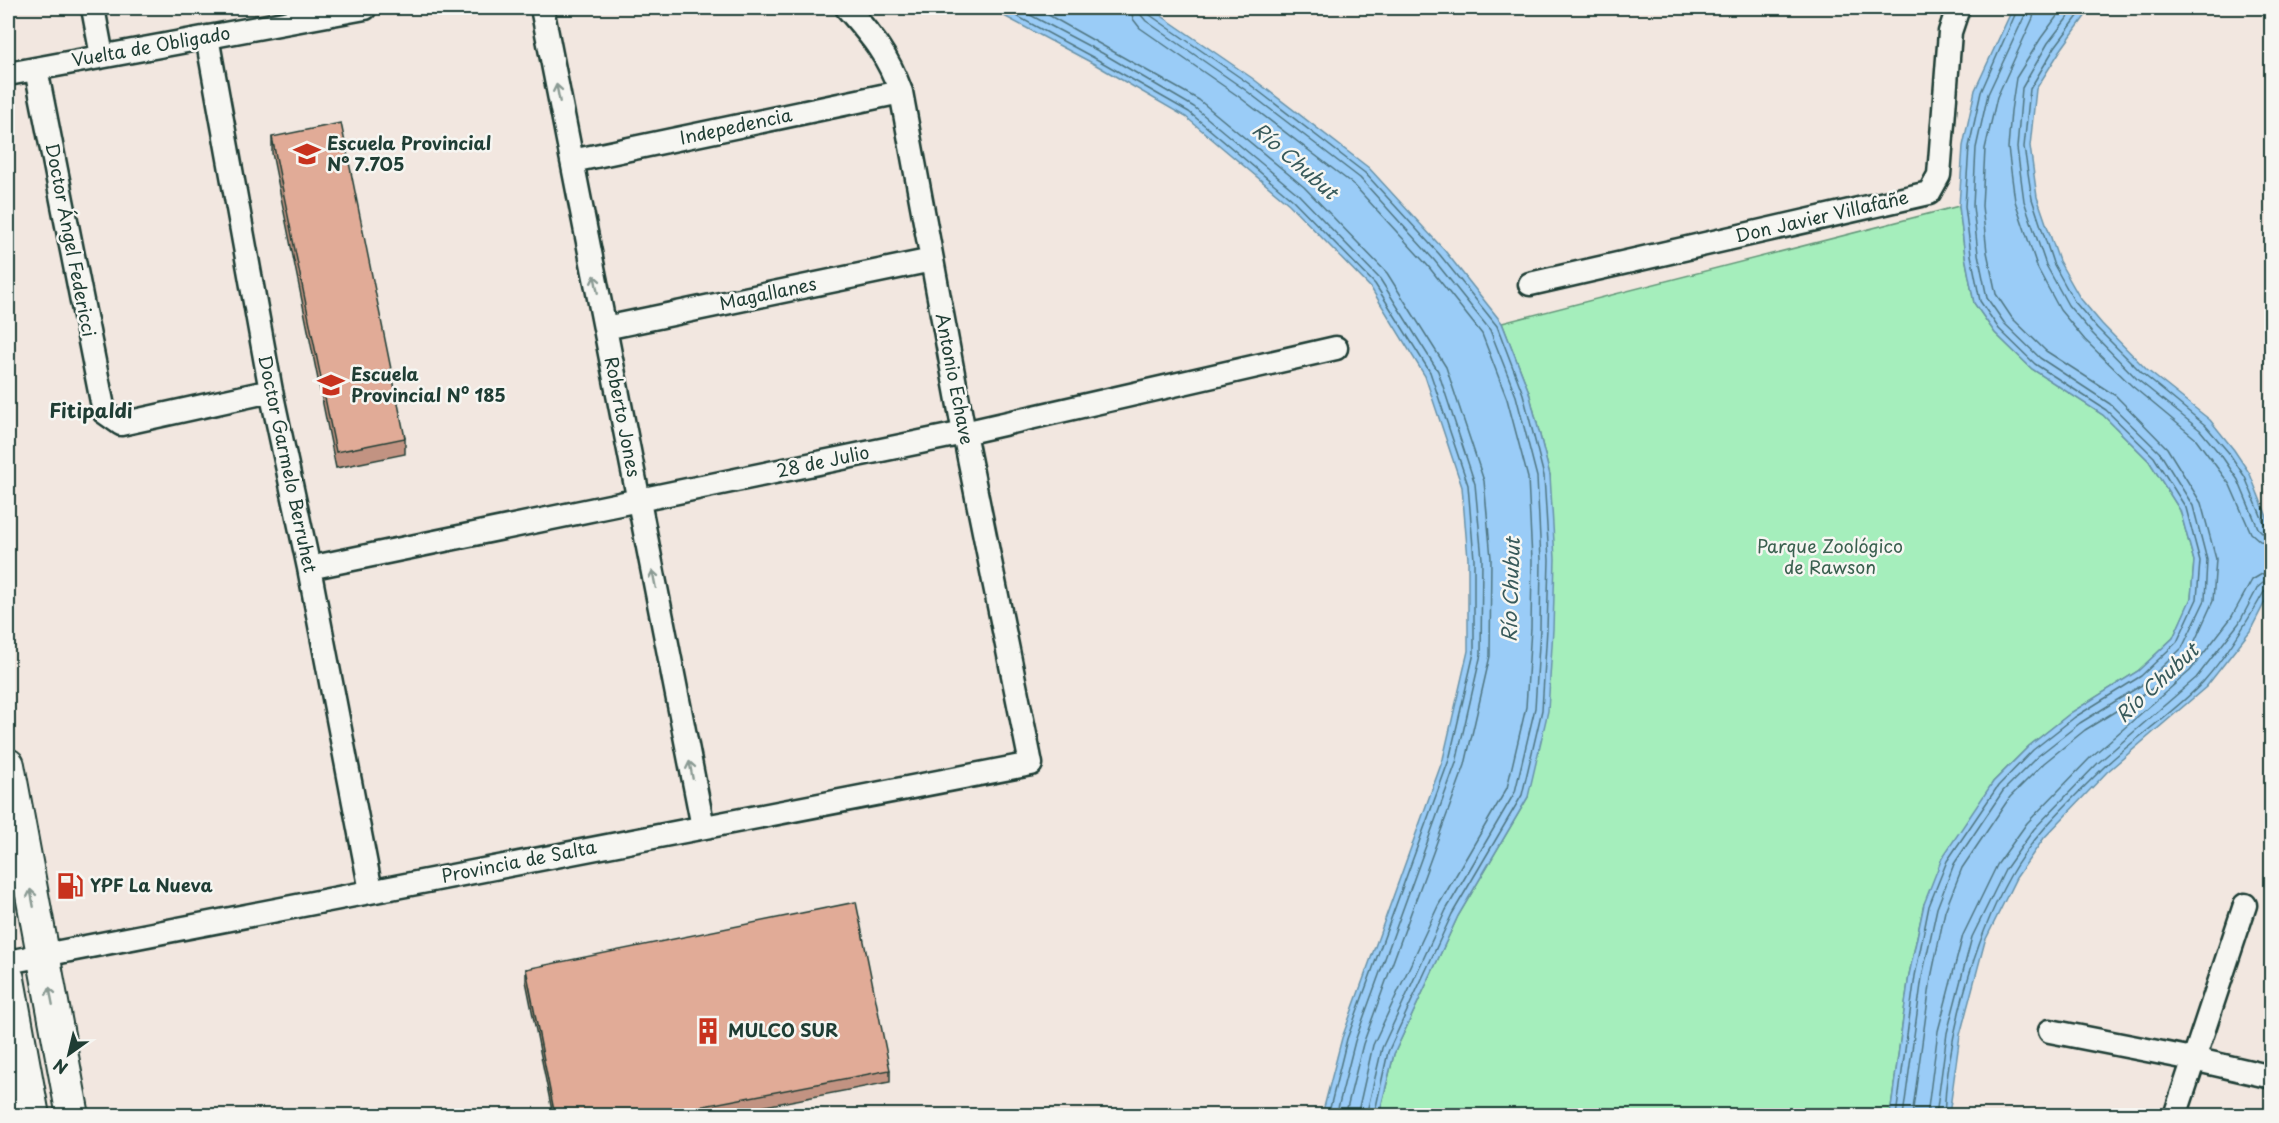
<svg xmlns="http://www.w3.org/2000/svg" width="2279" height="1123" font-family="'Playpen Sans',sans-serif">
<rect width="100%" height="100%" fill="#f2e7e0"/>
<filter id="ink" filterUnits="userSpaceOnUse"><feTurbulence type="fractalNoise" baseFrequency=".0167" numOctaves="2"/><feDisplacementMap in="SourceGraphic" scale="12" xChannelSelector="R" yChannelSelector="G"/><feConvolveMatrix kernelMatrix="1 2 1 2 8 2 1 2 1" color-interpolation-filters="sRGB"/></filter>
<g filter="url(#ink)">
<!-- green -->
<path fill="#a5eebc" stroke="#629678" stroke-width="1.5" d="M1959 206 1965 256 1974 303 1995 333 2032 369 2103 415 2149 461 2180 510 2194 561 2191 599 2173 638 2138 671 2072 712 2029 746 1993 782 1924 904 1909 975 1890 1115 1379 1116 1394 1054 1458 916 1528 797 1550 475 1529 392 1502 323Z"/>
<!-- water -->
<path fill="#9accf7" stroke="#6993a9" stroke-width="1.5" d="M989 8H1150L1252 78 1369 168 1445 251 1502 323 1529 392 1550 475 1555 559 1553 629 1548 711 1528 797 1458 916 1394 1054 1379 1115H1322L1342 1038 1443 759 1468 651V559L1462 487 1425 376 1371 288 1289 204 1186 117 1096 65Z
M2013 8H2091L2060 51 2036 89 2030 146 2037 197 2059 261 2080 298 2102 324 2147 370 2210 420 2234 450 2250 474 2271 527V590L2250 631 2206 687 2107 772 2044 838 2016 878 1985 941 1960 1035 1949 1115H1890L1909 975 1924 904 1942 858 1993 782 2029 746 2072 712 2138 671 2173 638 2191 598 2194 561 2180 510 2149 461 2103 415 2032 369 1995 333 1974 303 1965 256 1959 206 1963 146 1975 90Z"/>
<g fill="none" stroke-linecap="round" stroke-linejoin="round">
<!-- shore -->
<path stroke="#507682" stroke-width="1.5" d="M1002 8 1098 60 1189 112 1293 200 1375 284 1430 372 1468 485 1474 559V653L1449 760 1347 1039 1328 1116
M1017 8 1102 53 1194 107 1298 194 1380 279 1438 371 1475 484 1482 559 1481 654 1456 763 1355 1041 1336 1116
M1036 8 1199 100 1304 187 1387 273 1446 367 1484 481 1491 558 1490 656 1465 765 1363 1044 1345 1116
M1131 8 1133 19 1140 28 1238 96 1354 185 1428 266 1482 334 1507 399 1528 478 1532 560 1531 628 1526 707 1507 788 1438 906 1373 1045 1357 1116
M1140 8 1141 15 1146 21 1244 89 1360 178 1434 260 1490 330 1516 396 1537 477 1541 560 1540 629 1535 708 1515 792 1446 910 1382 1048 1366 1116
M1148 8 1150 15 1248 83 1365 173 1440 255 1497 326 1523 394 1544 476 1549 560 1547 629 1542 710 1522 795 1452 914 1388 1052 1374 1116
M2063 8 2041 38 2016 78 2011 111 2008 148 2015 201 2038 269 2060 310 2085 340 2132 386 2196 439 2230 485 2251 533 2260 541 2272 543
M2075 8 2048 43 2022 88 2017 148 2024 201 2046 265 2068 305 2092 333 2138 380 2200 430 2223 458 2238 480 2258 528 2263 533 2272 534
M2084 8 2055 47 2030 89 2024 147 2032 199 2053 263 2074 301 2097 328 2143 374 2205 425 2229 453 2245 477 2264 523 2272 526
M1896 1116 1915 976 1929 906 1947 861 1998 786 2033 750 2075 717 2141 676 2177 642 2197 599 2200 561 2186 508 2154 457 2106 410 2035 364 1999 329 1980 301 1971 255 1965 206 1969 147 1981 92 2018 8
M1903 1116 1922 977 1937 908 1954 864 2003 791 2038 756 2080 723 2145 683 2182 648 2205 600 2207 560 2193 506 2160 453 2110 404 2040 358 2005 324 1987 298 1978 254 1973 206 1976 148 1988 94 2025 15 2026 8
M1912 1116 1931 978 1945 911 1962 868 2010 797 2044 763 2085 730 2150 690 2189 654 2213 601 2216 559 2201 503 2167 448 2116 396 2046 351 2012 318 1996 294 1987 252 1982 206 1985 149 1997 97 2033 18 2035 8
M1927 1116 1938 1031 1963 935 1997 865 2027 823 2091 757 2190 671 2231 618 2252 580 2262 574 2272 572
M1936 1116 1947 1033 1972 937 2005 870 2034 829 2098 763 2196 678 2239 623 2258 587 2263 583 2272 581
M1944 1116C1947 1040 1973 942 2010 876 2033 835 2070 801 2102 769 2133 739 2174 713 2203 682 2227 655 2246 624 2264 592L2272 589"/>
<defs>
<path id="minor" d="M93 8 102 56
M542 8 703 827
M207 37 271 391 309 568 371 891
M36 69 104 412 121 424 271 391
M8 74 365 8
M572 161 901 92
M1530 284 1929 193 1939 175 1950 32 1958 8
M605 328 932 260
M309 568 964 433 1336 348
M8 962 1031 764 964 433 901 92C887 54 873 38 847 8
M2050 1031 2193 1059 2272 1077
M2175 1116 2245 905"/>
<path id="secondary" d="M8 765 73 1116
M8 979 33 1116"/>
</defs>
<!-- minor casing -->
<use href="#minor" stroke="#1f3d34" stroke-width="27"/>
<!-- secondary casing -->
<use href="#secondary" stroke="#1f3d34" stroke-width="36"/>
<!-- minor -->
<use href="#minor" stroke="#f6f6f2" stroke-width="22"/>
<!-- secondary -->
<use href="#secondary" stroke="#f6f6f2" stroke-width="32"/>
</g>
<!-- wall -->
<path fill="#c29382" stroke="#1f3d34" stroke-width="1.5" d="M272 137 405 438V454L336 468 272 153Z
M526 969 890 1070V1082L714 1116H553L526 981Z"/>
<!-- building -->
<path fill="#e1ab97" stroke="#1f3d34" stroke-width="1.5" d="M341 123 405 438 336 452 272 137Z
M856 902 890 1070 652 1116H555L526 969Z"/>
<!-- one-way arrows -->
<defs><path id="oneway-shaft" d="M-6 0H5M1.5-3L5.5 0L1.5 3" fill="none" stroke-width="1.6" stroke-linecap="round" stroke-linejoin="round" transform="scale(1.5)"/></defs>
<g stroke="#8a9a93">
<use href="#oneway-shaft" transform="translate(558 93) rotate(-101)"/>
<use href="#oneway-shaft" transform="translate(596 284) rotate(-101)"/>
<use href="#oneway-shaft" transform="translate(654 579) rotate(-101)"/>
<use href="#oneway-shaft" transform="translate(691 770) rotate(-101)"/>
<use href="#oneway-shaft" transform="translate(32 898) rotate(-101)"/>
<use href="#oneway-shaft" transform="translate(51 996) rotate(-101)"/>
</g>
</g>
<!-- icons -->
<defs>
<symbol id="school-bare" viewBox="-9 -9 18 18"><path d="M0-5L7-2L0 1L-7-2ZM-4 1L0 2.5L4 1V4Q0 6-4 4Z" fill="#c8321e" stroke="#f6f6f2" stroke-width="2.5" paint-order="stroke"/></symbol>
<symbol id="fuel-bare" viewBox="-9 -9 18 18"><path d="M-5.5-6h7V0h2V4h1.3V-2.5L3-4.5l.8-.8L6-3V5H2.5V1h-1V6h-7ZM-4.2-4.7v3.2H.2V-4.7Z" fill="#c8321e" stroke="#f6f6f2" stroke-width="2.5" paint-order="stroke"/></symbol>
<symbol id="building-bare" viewBox="-9 -9 18 18"><path d="M-4-6H4V6H1V3H-1V6H-4ZM-2.5-4.3h1.7v1.8h-1.7ZM.8-4.3h1.7v1.8H.8ZM-2.5-1h1.7V.8h-1.7ZM.8-1h1.7V.8H.8Z" fill="#c8321e" stroke="#f6f6f2" stroke-width="2.5" paint-order="stroke"/></symbol>
</defs>
<g fill-rule="evenodd">
<use href="#school-bare" x="288" y="135" width="38" height="38"/>
<use href="#school-bare" x="312" y="366" width="38" height="38"/>
<use href="#fuel-bare" x="51" y="867" width="38" height="38"/>
<use href="#building-bare" x="689" y="1012" width="38" height="38"/>
</g>
<g text-anchor="middle" stroke-width="5" stroke-linejoin="round" paint-order="stroke">
<!-- street labels -->
<g font-size="18" fill="#1f3d34" stroke="#f6f6f2">
<text transform="translate(151 47) rotate(-10)" y="6">Vuelta de Obligado</text>
<text transform="translate(736 127) rotate(-12)" y="6">Indepedencia</text>
<text transform="translate(1822 217) rotate(-13)" y="6">Don Javier Villafañe</text>
<text transform="translate(70 240) rotate(79)" y="6">Doctor Ángel Federicci</text>
<text transform="translate(768 294) rotate(-12)" y="6">Magallanes</text>
<text transform="translate(954 379) rotate(79)" y="6">Antonio Echave</text>
<text transform="translate(622 417) rotate(79)" y="6">Roberto Jones</text>
<text transform="translate(823 462) rotate(-12)" y="6">28 de Julio</text>
<text transform="translate(287 464) rotate(78)" y="6">Doctor Garmelo Berruhet</text>
<text transform="translate(519 862) rotate(-11)" y="6">Provincia de Salta</text>
</g>
<!-- poi labels -->
<g font-size="18" font-weight="bold" fill="#1f3d34" stroke="#f6f6f2" text-anchor="start">
<text x="327" y="150">Escuela Provincial<tspan x="327" dy="21">N° 7.705</tspan></text>
<text x="351" y="381">Escuela<tspan x="351" dy="21">Provincial Nº 185</tspan></text>
<text x="90" y="892">YPF La Nueva</text>
<text x="728" y="1037">MULCO SUR</text>
</g>
<!-- park labels -->
<g font-size="18" fill="#3a604f" stroke="#f6f6f2">
<text x="1830" y="553">Parque Zoológico<tspan x="1830" dy="21">de Rawson</tspan></text>
</g>
<!-- water labels -->
<g font-size="20" font-style="italic" fill="#385a5b" stroke="#f6f6f2">
<text transform="translate(1295 161) rotate(41)" y="7">Río Chubut</text>
<text transform="translate(1511 590) rotate(-88)" y="7">Río Chubut</text>
<text transform="translate(2157 683) rotate(-43)" y="7">Río Chubut</text>
</g>
<!-- neighbourhood labels -->
<g font-size="20" font-weight="bold" fill="#1f3d34" stroke="#f6f6f2">
<text x="91" y="418">Fitipaldi</text>
</g>
</g>
<!-- margin -->
<rect width="2279" height="1123" fill="none" stroke="#f6f6f2" stroke-width="30"/>
<rect x="15" y="15" width="2249" height="1093" fill="none" stroke="#1f3d34" stroke-width="2" filter="url(#ink)"/>
<!-- north arrow -->
<g transform="translate(69 1054) rotate(214)" stroke="#f6f6f2" stroke-width="4.5" paint-order="stroke">
<path d="M0-4.5L10 22L0 15L-10 22Z" fill="#1f3d34"/>
<text y="-9" font-size="16" font-weight="bold" text-anchor="middle" fill="#1f3d34">N</text>
</g>
</svg>
